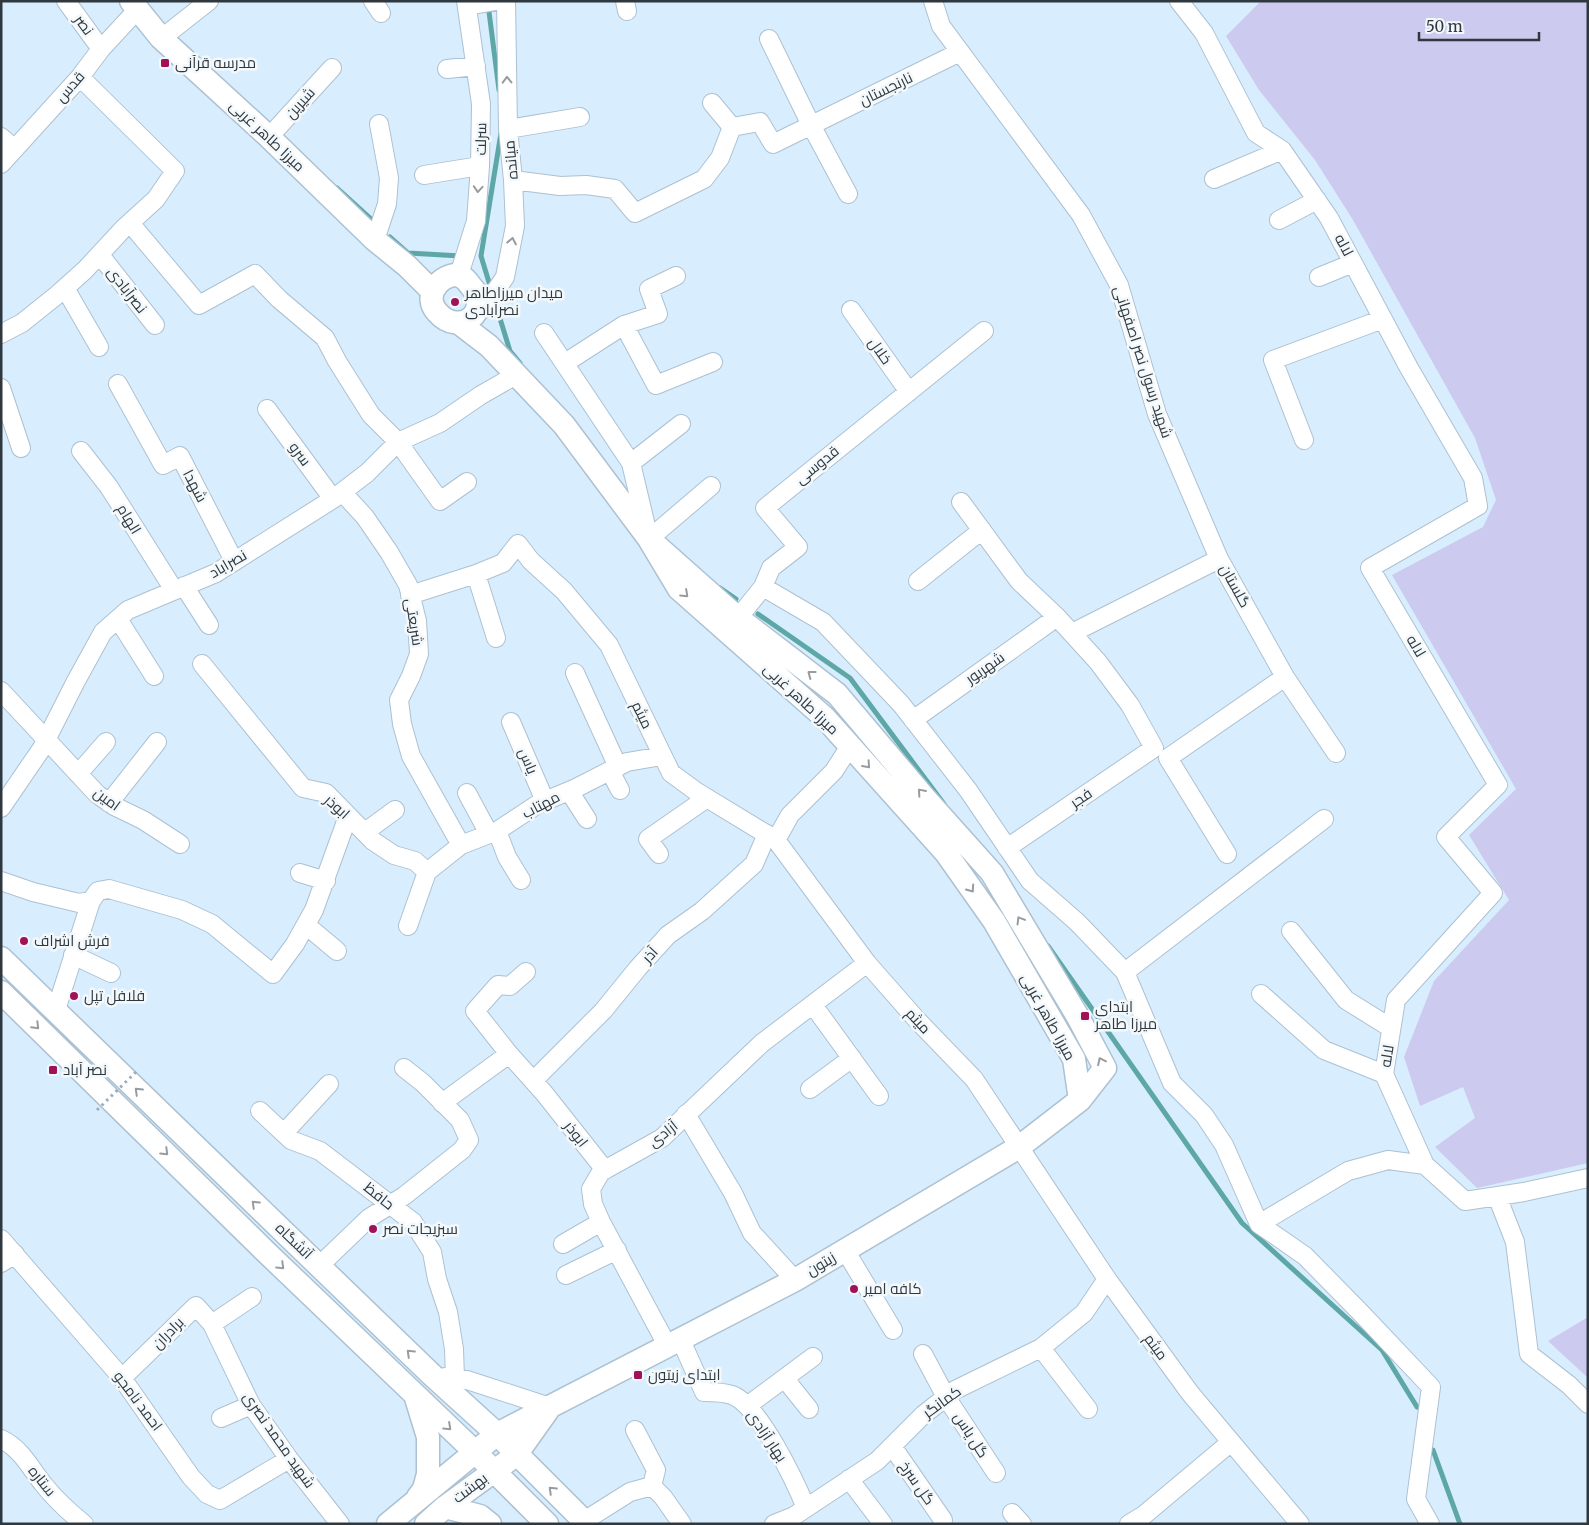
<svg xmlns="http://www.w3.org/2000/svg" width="1589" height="1525" font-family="Merriweather,Cairo,serif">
<rect width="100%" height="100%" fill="#d8edfe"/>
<!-- green -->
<path fill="#cccaef" d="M1261 1H1588V1163L1477 1188 1435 1147 1475 1118 1463 1087 1420 1106 1404 1057 1434 981 1509 900 1469 835 1516 789 1392 575 1483 527 1496 500 1475 438 1353 220 1315 160 1259 90 1226 36Z
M1588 1317V1378L1548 1341Z"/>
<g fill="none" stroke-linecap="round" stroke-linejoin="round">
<!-- stream -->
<path stroke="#5da7a6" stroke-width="5" d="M488 4 499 90
M337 188 370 218
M390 237 408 253 461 256
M491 289 481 256 501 133
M494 299 510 351 520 363
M720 588 736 599
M758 614 850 678 944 804
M1048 946 1242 1223 1382 1350 1417 1407
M1433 1450 1460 1524"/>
<defs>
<path id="minor" d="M66 1 101 49
M373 1 381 13
M625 1 627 11
M933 1 941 26 1081 215 1119 285 1157 414 1219 559
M1179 1 1204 33 1256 133 1282 150 1329 218 1409 368 1473 478 1478 506 1370 568 1498 785 1446 837 1493 893 1396 1000 1384 1074 1425 1165 1465 1201 1524 1192 1588 1178
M467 6 496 1
M167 34 209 1
M769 39 811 125 848 194
M447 69 476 66
M712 103 732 127
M508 129 580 117
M1 137 15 149
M269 137 332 68
M1 164 80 77 101 49 138 9
M424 175 480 166
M1214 179 1282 150
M513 180 560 186 586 185 615 189 635 213 704 179 720 158 732 127 760 122 773 144 960 52
M1279 220 1317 200
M130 223 199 305 255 274 279 299 325 338 337 361 371 415 398 442 440 501 467 482
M375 240 387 204 389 178 379 124
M100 255 155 325
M459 275 476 221 480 166 481 104 466 1
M1319 277 1353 263
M65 288 99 347
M479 307 490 299 505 277 515 226 513 180 508 129 506 1
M851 310 909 392
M624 325 658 314 649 289 676 276
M544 333 631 463 649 539 711 486
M1 334 22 323 57 295 85 270 123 229 156 199 175 171 80 77
M565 363 624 325 656 385 713 362
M118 384 163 465 180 456 234 561
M1 388 21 448
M267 409 333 499
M1304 440 1273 360 1383 319
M81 451 109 487 174 590
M631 463 681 424
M342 492 365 517 389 552 408 585 417 621 419 654 411 676 399 700 402 724 411 756 461 845
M961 502 1019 581 1057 617 1098 662 1130 705 1154 748 1007 848
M476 574 496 638
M918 581 982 530
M184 586 209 625
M763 587 823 622 901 704 968 790 1030 881 1077 922 1125 972 1172 1083 1204 1115 1224 1145 1259 1224 1305 1256 1362 1314 1431 1387 1416 1499 1430 1524
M410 595 476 574 503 563 518 544 531 561 564 591 609 645 671 773 697 792 776 840 867 963 917 1020 974 1079 1107 1279 1190 1393 1300 1524
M738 618 763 587 771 568 798 547 765 508 984 331
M118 619 154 676
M1072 633 1219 559 1285 677 1336 753
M202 664 303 788 326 793 373 841 394 855 415 861 427 872 408 926
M575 673 618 767
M1 691 97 794 114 806 143 820 180 844
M913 720 1057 617
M511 722 545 801
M610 771 620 790
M78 774 106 742
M569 791 587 819
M467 793 489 834
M109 803 157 742
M1 808 42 748 76 681 103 632 128 610 216 573 333 499 367 473 398 442 440 423 481 395 516 375
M497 831 507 857 521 880
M365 832 395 810
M776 840 790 815 834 771 850 746
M659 854 648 839 707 798
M1227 854 1168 758 1285 677
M427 872 461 845 497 831 538 804 576 788 627 762 662 756
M300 873 326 881
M1 881 33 892 79 903 91 901 98 891 109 889 182 910 212 924 273 974 295 944 314 910 348 816
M306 925 337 951
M1291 931 1346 1000 1391 1028
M73 955 111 973
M526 972 510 986 498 985 475 1011 509 1054 544 1093 605 1170
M1125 972 1324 819
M1261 994 1324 1050 1384 1074
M813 1005 879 1096
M56 1010 91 901
M533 1081 603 1011 638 968 668 935 702 911 754 864 767 834
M810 1089 852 1058
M442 1103 509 1054
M260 1111 291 1140 320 1151 413 1222 432 1252 437 1279 448 1312 454 1349 455 1378
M686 1114 733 1193 752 1233 795 1280
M284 1133 329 1084
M1497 1196 1515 1242 1529 1354 1569 1385 1588 1404
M1259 1224 1348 1171 1388 1160 1425 1165
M1 1239 122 1378 191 1477 207 1494 220 1500 289 1459
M563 1244 601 1222
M845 1250 893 1330
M1 1263 15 1254
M319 1266 369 1218 404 1196 462 1150 469 1140 460 1120 423 1083 404 1068
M566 1275 617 1250
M212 1324 252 1297
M680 1338 704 1392C713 1392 723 1392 732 1395 759 1405 795 1481 806 1508
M667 1345 601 1222 593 1204 591 1189 601 1172 662 1138 762 1043 867 963
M1041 1348 1088 1409
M923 1354 946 1397 996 1473
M445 1377 467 1380 550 1407
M122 1378 196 1306 212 1324 251 1405 289 1459 340 1524
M785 1379 809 1409
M747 1406 813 1357
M221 1418 251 1405
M635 1430 656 1470 652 1486
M1 1439C22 1449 30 1468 44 1485 56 1500 69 1512 84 1524
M892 1446 943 1520
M849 1479 883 1524
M1012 1513 1022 1524
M584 1521 630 1492 652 1486 663 1497 682 1524
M774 1524 794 1516 877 1461 923 1415 955 1390 1041 1348 1084 1313 1107 1279
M1129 1524 1144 1515 1231 1442"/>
<path id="major" d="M131 1 161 38 269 137 375 240 407 266 432 291
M454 275C461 275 466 279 470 285 494 311 459 338 437 312 423 296 438 278 454 275Z
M459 323 489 346 564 425 649 539 679 589 825 718 946 853 994 921 1074 1059 1080 1100
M1 958 287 1235 432 1375 497 1434 587 1524
M1 992 266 1252 475 1452 547 1524
M416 1398 428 1437V1474L424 1489 418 1497
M445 1507 480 1516 490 1524
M388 1524 497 1434 795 1280 1019 1147 1080 1100 1105 1068 1078 1017 992 873 924 797 837 694 738 618 649 539
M426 1524 445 1507 516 1455 548 1410"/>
</defs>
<!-- minor casing -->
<use href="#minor" stroke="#acc1d1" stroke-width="20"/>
<!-- major casing -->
<use href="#major" stroke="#acc1d1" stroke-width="25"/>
<!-- minor -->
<use href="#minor" stroke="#fff" stroke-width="18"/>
<!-- major -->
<use href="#major" stroke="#fff" stroke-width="22"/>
<!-- path-bridge -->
<path stroke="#9cadba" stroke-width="3" stroke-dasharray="2.5 4" stroke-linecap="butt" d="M97 1110 138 1070"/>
</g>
<!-- one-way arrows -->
<defs><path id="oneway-chevron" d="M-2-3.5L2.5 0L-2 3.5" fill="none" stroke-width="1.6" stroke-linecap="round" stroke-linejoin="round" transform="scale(1.25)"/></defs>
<g stroke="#989c9f">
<use href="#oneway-chevron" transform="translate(507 80) rotate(-91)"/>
<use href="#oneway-chevron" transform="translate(478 189) rotate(94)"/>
<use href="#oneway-chevron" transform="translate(512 241) rotate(-79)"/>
<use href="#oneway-chevron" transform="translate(685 594) rotate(43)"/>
<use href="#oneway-chevron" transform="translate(811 674) rotate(-143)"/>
<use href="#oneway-chevron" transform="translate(867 765) rotate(48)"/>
<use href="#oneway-chevron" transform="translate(921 792) rotate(-131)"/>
<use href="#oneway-chevron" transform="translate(971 889) rotate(55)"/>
<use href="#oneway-chevron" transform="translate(1020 920) rotate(-121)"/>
<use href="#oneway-chevron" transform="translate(36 1026) rotate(45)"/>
<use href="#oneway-chevron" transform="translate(1101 1061) rotate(-116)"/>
<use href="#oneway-chevron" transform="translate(138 1091) rotate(-136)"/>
<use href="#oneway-chevron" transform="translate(165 1152) rotate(44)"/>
<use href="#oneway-chevron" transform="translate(255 1204) rotate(-136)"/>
<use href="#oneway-chevron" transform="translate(281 1266) rotate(44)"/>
<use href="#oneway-chevron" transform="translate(410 1353) rotate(-136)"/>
<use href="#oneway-chevron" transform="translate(448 1427) rotate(43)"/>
<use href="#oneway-chevron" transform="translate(552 1490) rotate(-136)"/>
</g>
<!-- markers -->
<g fill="#a11157" stroke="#f3f8fb" stroke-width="2">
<rect x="160" y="58" width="10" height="10" rx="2.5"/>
<circle cx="455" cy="302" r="5"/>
<circle cx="24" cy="941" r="5"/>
<circle cx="74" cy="996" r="5"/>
<rect x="1080" y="1011" width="10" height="10" rx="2.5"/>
<rect x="48" y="1065" width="10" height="10" rx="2.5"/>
<circle cx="373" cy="1229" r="5"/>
<circle cx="854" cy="1289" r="5"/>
<rect x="633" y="1370" width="10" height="10" rx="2.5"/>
</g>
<g text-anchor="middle" stroke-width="5" stroke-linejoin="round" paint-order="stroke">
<!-- street labels -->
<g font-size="15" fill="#30383f" stroke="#f3f8fb">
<text transform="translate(84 25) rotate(54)" y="5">نصر</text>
<text transform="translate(70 87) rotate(-49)" y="5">قدس</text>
<text transform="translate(886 89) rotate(-26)" y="5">نارنجستان</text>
<text transform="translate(300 103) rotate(-48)" y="5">شیرین</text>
<text transform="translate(267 136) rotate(43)" y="5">میرزا طاهر غربی</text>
<text transform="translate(481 139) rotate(-89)" y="5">سرلت</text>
<text transform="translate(511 160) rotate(-95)" y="5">میانده</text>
<text transform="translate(1344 245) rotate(62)" y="5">لاله</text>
<text transform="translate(127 290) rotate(52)" y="5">نصرآبادی</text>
<text transform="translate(880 351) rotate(55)" y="5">خلال</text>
<text transform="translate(1143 362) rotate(72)" y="5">شهید رسول نصر اصفهانی</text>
<text transform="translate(300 454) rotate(53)" y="5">سرو</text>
<text transform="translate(817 465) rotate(-39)" y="5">قدوسی</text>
<text transform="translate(195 486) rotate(62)" y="5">شهدا</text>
<text transform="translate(129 519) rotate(59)" y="5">الهام</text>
<text transform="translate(228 564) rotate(-30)" y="5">نصراباد</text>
<text transform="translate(1235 586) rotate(61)" y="5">گلستان</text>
<text transform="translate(414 622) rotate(81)" y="5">شریعتی</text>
<text transform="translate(1416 646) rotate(59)" y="5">لاله</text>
<text transform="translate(985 668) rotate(-35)" y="5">شهریور</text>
<text transform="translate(801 699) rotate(43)" y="5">میرزا طاهر غربی</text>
<text transform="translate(642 715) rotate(64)" y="5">میثم</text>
<text transform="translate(528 761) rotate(67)" y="5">یاس</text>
<text transform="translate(1081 798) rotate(-34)" y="5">فجر</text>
<text transform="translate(107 799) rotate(36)" y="5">امین</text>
<text transform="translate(541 805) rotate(-28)" y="5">مهتاب</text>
<text transform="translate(337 807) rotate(42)" y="5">ابوذر</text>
<text transform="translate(650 955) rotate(-47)" y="5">آذر</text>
<text transform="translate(1048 1017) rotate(61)" y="5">میرزا طاهر غربی</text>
<text transform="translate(918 1021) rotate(47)" y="5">میثم</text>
<text transform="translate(1387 1056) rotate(-81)" y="5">لاله</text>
<text transform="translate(576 1134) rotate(52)" y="5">ابوذر</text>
<text transform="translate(663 1134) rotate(-38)" y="5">آزادی</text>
<text transform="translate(379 1196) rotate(39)" y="5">حافظ</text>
<text transform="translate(294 1241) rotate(44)" y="5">آتشگاه</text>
<text transform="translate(821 1264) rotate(-31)" y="5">زیتون</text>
<text transform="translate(168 1333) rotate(-45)" y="5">برادران</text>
<text transform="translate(1156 1347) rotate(54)" y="5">میثم</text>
<text transform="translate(138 1401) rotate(53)" y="5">احمد نامجو</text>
<text transform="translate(942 1402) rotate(-36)" y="5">کمانگر</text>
<text transform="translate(971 1435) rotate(57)" y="5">گل یاس</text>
<text transform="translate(767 1436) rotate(56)" y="5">بهار آزادی</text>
<text transform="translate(279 1440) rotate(55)" y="5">شهید محمد نصری</text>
<text transform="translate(42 1481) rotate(51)" y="5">ستاره</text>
<text transform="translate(917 1483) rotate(55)" y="5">گل سرخ</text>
<text transform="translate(470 1488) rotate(-37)" y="5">بهشت</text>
</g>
<!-- poi labels -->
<g font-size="15" fill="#30383f" stroke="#f3f8fb" text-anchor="start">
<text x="175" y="68">مدرسه قرآنی</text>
<text x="465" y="298">میدان میرزاطاهر<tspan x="465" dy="17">نصرآبادی</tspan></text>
<text x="34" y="946">فرش اشراف</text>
<text x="84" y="1001">فلافل تپل</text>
<text x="1095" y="1012">ابتدای<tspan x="1095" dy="17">میرزا طاهر</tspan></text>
<text x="63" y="1075">نصر آباد</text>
<text x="383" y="1234">سبزیجات نصر</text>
<text x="864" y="1294">کافه امیر</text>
<text x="648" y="1380">ابتدای زیتون</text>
</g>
</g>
<!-- border -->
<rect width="1589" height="1525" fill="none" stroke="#30383f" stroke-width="5"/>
<!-- scale -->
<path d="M1419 32v8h120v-8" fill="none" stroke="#30383f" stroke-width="2.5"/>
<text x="1426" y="32" font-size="15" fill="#30383f" stroke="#f3f8fb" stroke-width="4" paint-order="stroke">50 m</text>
</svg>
